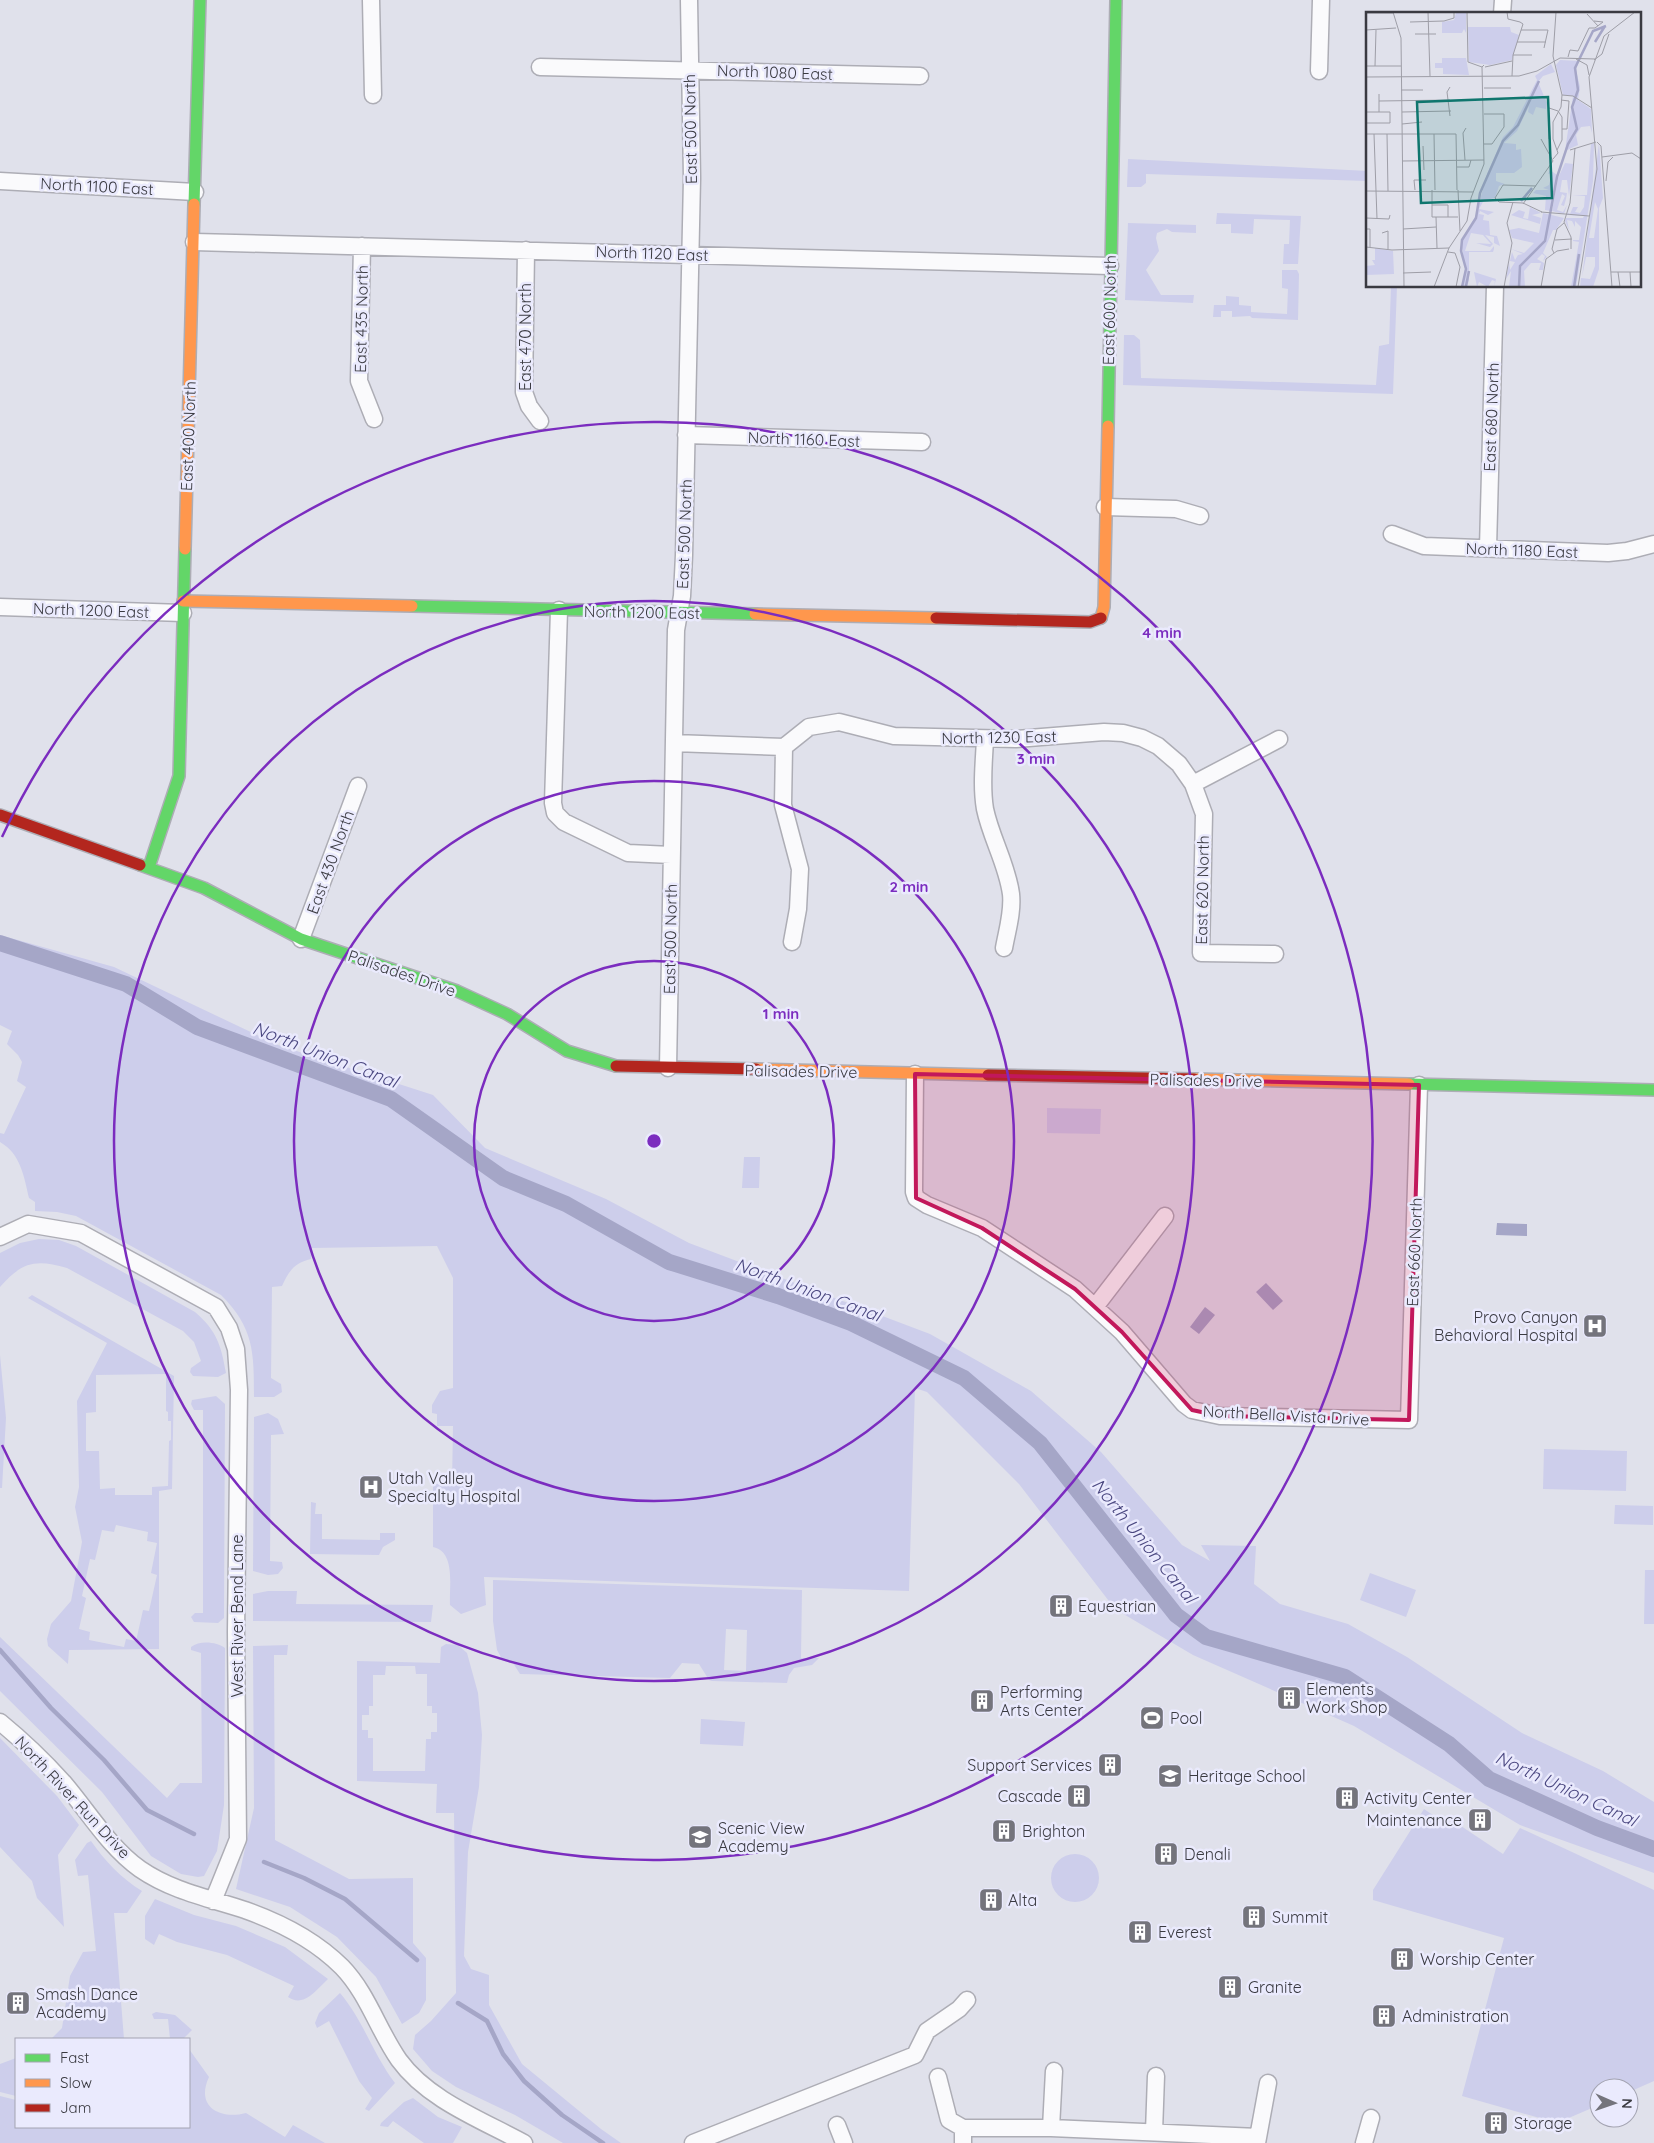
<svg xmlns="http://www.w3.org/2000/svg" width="1654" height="2143" font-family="Quicksand,sans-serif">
<rect width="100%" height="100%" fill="#e0e1eb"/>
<!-- green -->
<path fill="#cdceeb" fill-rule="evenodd" d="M1128 159 1368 171V181L1146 174V183L1141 187H1127Z
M1217 213 1301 216 1298 264H1283L1284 244H1289L1290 220 1254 219 1253 234 1231 233V224H1216Z
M1128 223 1196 225V233L1172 232 1167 229 1157 233 1156 238 1159 251 1146 270 1161 295H1194L1193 303 1125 300Z
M1282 270H1297L1299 274 1298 320 1252 318 1250 316 1232 317V311H1221V317H1213L1214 305H1226V296L1239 297V305L1251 306V312L1287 314 1288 289 1282 288Z
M1391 286H1397L1393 394 1123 385 1124 335H1134L1140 340 1141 378 1376 385 1379 346 1389 344Z
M0 935 114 967 278 1045 433 1095 485 1148 606 1199 689 1243 930 1334 1031 1391 1101 1452 1182 1545 1210 1561 1201 1545 1256 1546 1254 1584 1280 1604 1348 1624 1407 1657 1522 1733 1603 1771 1654 1802V1873L1520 1825 1354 1726 1193 1655 1115 1609 1019 1484 927 1392 915 1388 909 1591 484 1577 486 1605 461 1614 450 1605C449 1586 456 1552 433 1547V1484H452L453 1426H437V1414L432 1413V1405L440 1391 453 1388V1278L437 1246 312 1248 311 1259C294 1263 289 1271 282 1286L272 1287 271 1378 281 1384 282 1392 274 1397H254C254 1352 254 1328 221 1295L76 1216 57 1212 35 1211V1202L29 1198C24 1177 21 1154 0 1142V1133L4 1134 26 1087 17 1081 22 1062 18 1055 7 1044 12 1031 0 1025Z
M1047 1108 1101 1109 1100 1134 1047 1133Z
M744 1157H760L759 1188H742Z
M39 1239 59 1240 76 1246 195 1312C217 1331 221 1345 226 1373L218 1377 193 1376 190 1372 191 1368 201 1361 194 1342 183 1331 67 1268C35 1259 22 1262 0 1287V1253L20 1243Z
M32 1295 174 1376 172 1489 159 1491V1649L69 1650 68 1664 48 1646 47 1639 51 1624 71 1601 82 1542 75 1507 79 1487 77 1401 107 1343 28 1298ZM166 1374V1411L168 1412V1421H171V1440L169 1441 168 1486 152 1487V1495H115V1488L100 1489 99 1451H86V1413L96 1412V1375ZM116 1525 148 1532 147 1541 157 1543 151 1573 157 1575 149 1611 143 1610 136 1641 126 1639 124 1647 89 1640 90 1632 79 1629 86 1598 82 1596 90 1559 95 1560 102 1530 114 1532Z
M0 1355 6 1418 2 1488H0Z
M216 1396 225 1404 224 1618 218 1623 194 1622 191 1617 195 1613H203V1410H194L191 1404 192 1400Z
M268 1413 278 1419 284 1434 271 1435 270 1561 282 1562 283 1568 278 1574 268 1575 253 1571 254 1417Z
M1544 1449 1627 1451 1626 1491 1543 1489Z
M311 1502 316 1503 315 1514H322V1539L380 1540V1533H395V1540L383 1547 379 1555 310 1554Z
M1615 1505 1653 1506V1525L1614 1524Z
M1645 1570H1654V1624H1644Z
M1370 1573 1416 1590 1406 1617 1360 1600Z
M493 1580 802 1590 801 1658H819L812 1665 794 1668 789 1675 787 1683 712 1681 709 1680 699 1664 682 1663 670 1678 520 1674 513 1663 502 1659 497 1650 493 1621ZM726 1629 747 1630 746 1671 724 1670Z
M268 1591H297L296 1604 433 1605 431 1622 253 1621V1594Z
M0 1637 167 1798 180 1783H202L201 1653 191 1650V1647C200 1640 217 1642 225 1648L224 1805 217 1851 204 1876 198 1877 181 1874 151 1856 102 1792 0 1691Z
M446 1644 458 1645 467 1653 478 1693 482 1735 479 1787 468 1852 464 1956 471 1969 489 1975V2005L522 2064 601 2129 621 2143H563L515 2115 456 2087 432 2071 413 2049 415 2035 431 2021 456 1993 454 1813H436L437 1784 357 1781V1661L440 1663 441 1647ZM386 1666H415L416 1674H427V1706H432V1713H437V1732H431V1739H426L425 1771H373V1738H368V1730H362V1715H369V1706H373V1675H385Z
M288 1645 287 1655H274L275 1840 349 1879 413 1878V1943L426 1958V2000L419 2013 402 2024 376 1977 337 1937 290 1907 236 1889 254 1808 253 1646Z
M701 1719 745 1722 743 1746 700 1744Z
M0 1738 57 1796 79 1825 58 1855 64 1927 37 1898 32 1881 0 1847Z
M1424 1809 1440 1820 1461 1826 1503 1854 1520 1828 1654 1890V2081L1629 2092V2088H1599V2105L1557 2123 1462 2096 1504 1938 1373 1900V1890Z
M91 1841C104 1860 122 1879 142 1891L127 1913H114L124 2039H51L62 2028 70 1976 83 1952 96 1951 88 1875 78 1876 75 1860 87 1843Z
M1051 1878a24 24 0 1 1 48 0a24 24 0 1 1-48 0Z
M155 1899 194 1915 236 1926 285 1947 328 1979C316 1990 304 2008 288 1997L294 1986 227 1955 177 1942 159 1934 154 1945 145 1939V1916Z
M340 1993C363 2020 373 2054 395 2083L369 2111 365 2109 372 2098 359 2081 329 2021 317 2028 315 2023 319 2013Z
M156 2012 175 2015 192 2030 183 2039H170L168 2019H154L152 2014Z
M189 2049 209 2077C195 2107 220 2120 246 2113L285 2137 293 2125 325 2143H0V2096L16 2100V2127H189Z
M16 2058V2096L0 2092V2064Z
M413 2098 438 2117 462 2127 453 2143H424L393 2121 388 2127 380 2126 381 2123 404 2102Z"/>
<!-- water -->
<path fill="#a5a6c7" d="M1497 1223 1527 1224V1236L1496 1235Z
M1266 1283 1283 1301 1273 1310 1256 1292Z
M1205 1307 1215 1315 1199 1334 1190 1327Z"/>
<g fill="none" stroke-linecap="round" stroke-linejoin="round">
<!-- stream -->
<path stroke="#a5a6c7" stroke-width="4.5" d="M0 1650 51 1708 104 1760 147 1810 194 1834
M264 1862 304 1878 345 1899 417 1960
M458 2003 487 2021 503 2054 524 2081 562 2115 603 2143"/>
<!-- canal -->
<path stroke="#a5a6c7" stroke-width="16" d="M0 943 126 984 197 1027 391 1099 503 1178 566 1204 669 1262 778 1296 851 1323 964 1378 1040 1443 1176 1615 1206 1637 1345 1677 1449 1744 1489 1779 1597 1828 1654 1849"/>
<defs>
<path id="street" d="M371 0 373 95
M1502 14 1503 0
M540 67 920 76
M1319 71 1321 0
M0 181 195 192
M194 242 1110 266
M362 246 359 381 374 419
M526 250 524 392 529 406 540 421
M686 435 922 442
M1105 507 1176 509 1200 516
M1392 534 1424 546 1608 553 1627 551 1654 544
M1488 548 1495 286
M0 607 183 613
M559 610 553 803 555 813 564 822 628 853 671 855
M985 739C984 762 981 786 985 809 991 838 1007 864 1011 894 1013 912 1007 931 1004 948
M674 743 784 747 809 727 839 722 894 736 1016 739 1104 732 1123 733 1142 738 1158 746 1179 764 1193 784 1204 814 1201 953 1275 954
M784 747 783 805 800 869 798 909 792 942
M1193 784 1279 739
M301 939 358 786
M668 1068 676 630 682 596 684 555 692 178 689 0
M915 1074 914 1192 916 1198 927 1205 982 1228 1075 1289 1122 1332 1184 1404 1192 1410 1220 1416 1409 1420 1419 1085
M0 1237 28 1224 81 1233 216 1307 229 1328 236 1349 239 1390 236 1632 238 1839 213 1901
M1095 1307 1165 1216
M0 1722C22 1740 44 1761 63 1782 88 1811 108 1846 140 1869 172 1891 208 1898 245 1910 279 1922 316 1941 342 1967 368 1994 378 2030 399 2060 428 2100 482 2120 524 2143
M938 2077 949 2120 963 2128V2143
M837 2125 844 2143
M963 2128H1051L1258 2137
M1051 2128 1054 2071
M1154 2132 1156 2076
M693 2143 915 2055 927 2031 959 2009 967 2000
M1257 2143 1268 2083
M1364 2143 1371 2118"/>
<path id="fast" d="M194 204 200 0
M1108 426 1116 0
M412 606 755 614
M140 865 204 888 301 939 457 991 507 1014 567 1051 616 1066
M149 867 179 776 185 549
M1409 1084 1654 1090"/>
<path id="slow" d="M185 549 194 204
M183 601 412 606
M755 614 936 618
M1101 618 1104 607 1108 426
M756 1069 988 1075
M1194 1079 1409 1084"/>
<path id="jam" d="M936 618 1090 622 1101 618
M0 815 140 865
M616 1066 756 1069
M988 1075 1194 1079"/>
</defs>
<!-- street casing -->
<use href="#street" stroke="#adadb5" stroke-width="19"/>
<!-- fast casing -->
<use href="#fast" stroke="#adadb5" stroke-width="14"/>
<!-- slow casing -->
<use href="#slow" stroke="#adadb5" stroke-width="14"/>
<!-- jam casing -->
<use href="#jam" stroke="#adadb5" stroke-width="14"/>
<!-- street -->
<use href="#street" stroke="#fafafc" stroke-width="16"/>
<!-- fast -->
<use href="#fast" stroke="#63d668" stroke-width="11"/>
<!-- slow -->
<use href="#slow" stroke="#ff974d" stroke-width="11"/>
<!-- jam -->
<use href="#jam" stroke="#b3261e" stroke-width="11"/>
</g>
<!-- marked area -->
<path fill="#c2185b" fill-opacity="0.2" stroke="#c2185b" stroke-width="4" stroke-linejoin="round" d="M915 1074 1419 1085 1409 1420 1220 1416 1192 1410 1122 1332 1075 1289 982 1228 916 1198Z"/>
<!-- distance rings -->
<g fill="none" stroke="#7b2cbf" stroke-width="2.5">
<circle cx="654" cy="1141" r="180"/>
<circle cx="654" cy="1141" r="360"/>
<circle cx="654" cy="1141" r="540"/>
<path d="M2 837A719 719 0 1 1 2 1445"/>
</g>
<!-- icons -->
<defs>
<symbol id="hospital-square" viewBox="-11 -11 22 22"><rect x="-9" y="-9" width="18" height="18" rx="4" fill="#74747c" stroke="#eaeafd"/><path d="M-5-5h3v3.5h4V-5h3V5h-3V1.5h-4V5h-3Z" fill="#fff"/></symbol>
<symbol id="building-square" viewBox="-11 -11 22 22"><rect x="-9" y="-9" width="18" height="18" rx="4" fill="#74747c" stroke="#eaeafd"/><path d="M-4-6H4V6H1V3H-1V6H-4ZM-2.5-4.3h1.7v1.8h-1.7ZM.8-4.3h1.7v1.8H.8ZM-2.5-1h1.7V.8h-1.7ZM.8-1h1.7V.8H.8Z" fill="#fff"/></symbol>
<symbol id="stadium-square" viewBox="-11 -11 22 22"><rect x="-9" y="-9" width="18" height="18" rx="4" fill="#74747c" stroke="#eaeafd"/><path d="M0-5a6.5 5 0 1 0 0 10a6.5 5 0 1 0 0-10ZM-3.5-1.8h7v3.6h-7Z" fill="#fff"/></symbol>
<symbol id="school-square" viewBox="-11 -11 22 22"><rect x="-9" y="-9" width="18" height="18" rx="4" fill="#74747c" stroke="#eaeafd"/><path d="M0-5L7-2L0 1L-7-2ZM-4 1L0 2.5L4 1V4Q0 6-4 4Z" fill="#fff"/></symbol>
</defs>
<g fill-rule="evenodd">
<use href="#hospital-square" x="1581" y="1312" width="28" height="28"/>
<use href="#hospital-square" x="357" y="1473" width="28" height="28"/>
<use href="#building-square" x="1047" y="1592" width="28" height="28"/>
<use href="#building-square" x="1275" y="1684" width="28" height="28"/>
<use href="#building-square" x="968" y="1687" width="28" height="28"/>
<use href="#stadium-square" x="1138" y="1704" width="28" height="28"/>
<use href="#building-square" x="1096" y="1751" width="28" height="28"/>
<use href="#school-square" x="1156" y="1762" width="28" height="28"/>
<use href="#building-square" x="1065" y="1782" width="28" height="28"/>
<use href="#building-square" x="1333" y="1784" width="28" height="28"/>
<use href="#building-square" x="1466" y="1806" width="28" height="28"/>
<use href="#building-square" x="990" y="1817" width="28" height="28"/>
<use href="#school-square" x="686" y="1823" width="28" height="28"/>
<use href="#building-square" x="1152" y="1840" width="28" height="28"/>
<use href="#building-square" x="977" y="1886" width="28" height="28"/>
<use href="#building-square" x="1240" y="1903" width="28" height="28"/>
<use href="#building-square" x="1126" y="1918" width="28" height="28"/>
<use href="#building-square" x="1388" y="1945" width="28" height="28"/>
<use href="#building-square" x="1216" y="1973" width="28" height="28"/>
<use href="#building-square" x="4" y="1989" width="28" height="28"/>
<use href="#building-square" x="1370" y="2002" width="28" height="28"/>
<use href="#building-square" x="1482" y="2109" width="28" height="28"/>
</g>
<g text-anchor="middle" stroke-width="5" stroke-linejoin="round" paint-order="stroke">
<!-- street labels -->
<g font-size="16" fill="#3a3a41" stroke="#eaeafd">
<text transform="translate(775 72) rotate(2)" y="6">North 1080 East</text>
<text transform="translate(690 129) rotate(-91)" y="6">East 500 North</text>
<text transform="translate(97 186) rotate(3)" y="6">North 1100 East</text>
<text transform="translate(652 253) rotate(2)" y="6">North 1120 East</text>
<text transform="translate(1109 310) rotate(-89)" y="6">East 600 North</text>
<text transform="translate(361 319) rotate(-89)" y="6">East 435 North</text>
<text transform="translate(525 337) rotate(-90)" y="6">East 470 North</text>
<text transform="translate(1491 417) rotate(-88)" y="6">East 680 North</text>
<text transform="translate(188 436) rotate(-88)" y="6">East 400 North</text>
<text transform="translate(804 439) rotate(2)" y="6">North 1160 East</text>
<text transform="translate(684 534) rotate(-88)" y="6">East 500 North</text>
<text transform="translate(1522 550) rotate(2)" y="6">North 1180 East</text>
<text transform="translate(91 610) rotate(2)" y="6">North 1200 East</text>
<text transform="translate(642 612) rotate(1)" y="6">North 1200 East</text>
<text transform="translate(999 737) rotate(-1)" y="6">North 1230 East</text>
<text transform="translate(330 862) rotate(-70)" y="6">East 430 North</text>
<text transform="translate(1202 890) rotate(-89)" y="6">East 620 North</text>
<text transform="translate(670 939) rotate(-89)" y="6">East 500 North</text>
<text transform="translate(402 973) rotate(19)" y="6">Palisades Drive</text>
<text transform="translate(801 1071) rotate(1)" y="6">Palisades Drive</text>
<text transform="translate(1206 1080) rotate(1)" y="6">Palisades Drive</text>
<text transform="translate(1414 1252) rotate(-88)" y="6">East 660 North</text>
<text transform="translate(1286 1415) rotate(3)" y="6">North Bella Vista Drive</text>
<text transform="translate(237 1616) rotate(-90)" y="6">West River Bend Lane</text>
<text transform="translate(73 1797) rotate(47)" y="6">North River Run Drive</text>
</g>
<!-- poi labels -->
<g font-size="16" fill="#3a3a41" stroke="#eaeafd" text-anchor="start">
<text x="1578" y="1323" text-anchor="end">Provo Canyon<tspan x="1578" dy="18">Behavioral Hospital</tspan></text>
<text x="388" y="1484">Utah Valley<tspan x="388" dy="18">Specialty Hospital</tspan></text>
<text x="1078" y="1612">Equestrian</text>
<text x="1306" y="1695">Elements<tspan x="1306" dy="18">Work Shop</tspan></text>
<text x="1000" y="1698">Performing<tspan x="1000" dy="18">Arts Center</tspan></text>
<text x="1170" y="1724">Pool</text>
<text x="1092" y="1771" text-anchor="end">Support Services</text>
<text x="1188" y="1782">Heritage School</text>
<text x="1062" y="1802" text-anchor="end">Cascade</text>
<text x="1364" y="1804">Activity Center</text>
<text x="1462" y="1826" text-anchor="end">Maintenance</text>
<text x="718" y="1834">Scenic View<tspan x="718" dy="18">Academy</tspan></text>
<text x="1022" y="1837">Brighton</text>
<text x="1184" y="1860">Denali</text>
<text x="1008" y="1906">Alta</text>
<text x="1272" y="1923">Summit</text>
<text x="1158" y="1938">Everest</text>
<text x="1420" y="1965">Worship Center</text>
<text x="1248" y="1993">Granite</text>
<text x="36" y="2000">Smash Dance<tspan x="36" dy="18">Academy</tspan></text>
<text x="1402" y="2022">Administration</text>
<text x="1514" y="2129">Storage</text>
</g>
<!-- water labels -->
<g font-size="18" font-style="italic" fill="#4b4881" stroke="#eaeafd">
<text transform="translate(325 1055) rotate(21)" y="6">North Union Canal</text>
<text transform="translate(808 1290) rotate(20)" y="6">North Union Canal</text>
<text transform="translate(1144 1541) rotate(51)" y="6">North Union Canal</text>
<text transform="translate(1566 1789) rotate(25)" y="6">North Union Canal</text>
</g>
</g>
<!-- overview -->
<g transform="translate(1366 12)">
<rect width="275" height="275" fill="#e0e1eb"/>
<path d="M90 1H100V21L98 17 96 21H76V10L88 8ZM102 15H144L145 20 153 23 146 48 124 53 103 50ZM76 46H100L103 63 77 62V56H69V51H76ZM194 48 213 49 210 58 214 75 212 88 225 97 226 121 224 114 215 115 210 123 212 133 199 139 207 84 197 83 190 53ZM185 52 189 60 177 64 172 70 181 91 180 97 170 95 167 103 162 100 163 94 151 119 138 131 150 132V138L155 137 156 155 148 161H130V169L139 172 133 174 129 186 118 188 113 197 128 200 122 203 114 199 113 202 118 203 117 208 123 209 124 223 131 224 134 234 128 231V225L119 223 127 232 124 235 110 231 125 232 117 223 105 221 99 239H124L128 234V237L127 240H103V268L101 275H96L99 257 95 229 110 203 121 162 137 125 147 115 171 68 169 64ZM228 131 227 169 210 275H205L213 230 207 229V228H213L215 215 209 209V215L206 209 201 208 203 218 199 209 200 206H217L218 204 201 203 204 193 202 201 204 202 207 195H212L209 200 214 201 218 195 219 184 206 183H221L225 132ZM233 131 237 186 233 196V257L227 275H214L215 266 224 267 229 254V245H220L216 265ZM229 190 232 197 228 226H223ZM199 151 207 152 203 184 201 168H196L194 180 201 181 200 187 198 194 195 193 199 184 196 182 191 198 197 200 201 193 198 202 186 199 192 166ZM184 158 191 163 184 199 179 198 180 184 167 181 170 178H183L177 176 183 173 186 161 182 162ZM164 195 175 201 166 203 175 206 174 212 145 203 153 198 159 200 157 206 162 207ZM177 201 198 206 190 218H187L177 241 181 245 177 249 179 244 176 242 171 247 178 251 177 258H173L175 251H165L158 259 159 275H143L145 259 140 267 143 250 144 258 149 250 144 249 146 240 149 248 152 243 157 242 145 237 158 241 168 231 146 226 143 218 153 216 173 221ZM9 236 27 239 28 262 0 263V254L9 253 6 248H9ZM108 260 130 267 128 275 129 269 126 268 122 275 113 270 111 275Z" fill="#cdceeb" fill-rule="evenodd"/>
<path fill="none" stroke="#a5a6c7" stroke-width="2.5" d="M229 30 239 14M155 189 166 176M100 274 103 259M96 275 100 257 95 239 96 228 110 206 114 181 137 129 152 113 173 69M153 275 154 254 179 229 191 165 202 132 211 117 206 95 212 78 209 56 227 19 240 14M208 275 213 242"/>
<path fill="none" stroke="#9e9ea7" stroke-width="1" d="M27 0 35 26 38 275M62 0 64 64M101 0 102 50 116 55 118 53M141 0 142 7 154 10M0 1H27M221 2 232 14M44 10 78 9 88 6V0M0 18 30 16M155 18H182L178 36M49 22H70M151 30H180M147 43H166M202 45 204 38 212 39 223 16H229L237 10 228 9M210 47 221 53 223 63M228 48 236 42 243 22M0 54H35M9 54 10 18M119 55 146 49M146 64 147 43 157 12 154 10M0 65 153 64 171 59 194 46 229 47M84 75 81 80 84 104M118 76H145M35 78H57M13 82V100M196 83 207 84 226 96M195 88 203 89 201 117H196M13 89 84 88M183 96 192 99 196 105V128L191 138M0 100H24V111H0M36 100 85 99M118 102H138V115L126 132H118M183 109V127M36 112 56 110M0 122H90L91 178M8 122 11 207M21 122 22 179M68 122 69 178M231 130 235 134 246 275M57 134 58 158M204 138 230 130M236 145 266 141 275 147M187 147 192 141 187 127V110L195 95 196 83 187 44 190 0M99 148 97 121 100 116M36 149 118 148M91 155H103L105 148M240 169 242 150 247 145M170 174 137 173 129 186 133 190 157 191 176 200M49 178 48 168H60M66 178V205H92M92 178 94 219M0 179 107 180M157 192 187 149 175 127M66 193H82V205M175 200 223 204M70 205 71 236M0 206 23 207 24 203M0 217H4V235M37 217 70 215M16 221 22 219V237M189 228 206 227M0 235 26 238 83 236M205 237V225L198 210 204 191 209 136M82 240 89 241 94 255 90 275M188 241 186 237 191 217 198 211M245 260H275M252 260 254 275M264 260 265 275M37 261 65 260M68 275 83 236 101 209 105 186 118 152 116 55M138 275 146 231 141 211 147 190M175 275 180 247 191 239 203 237M212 275 231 157 223 65 238 24 269 0"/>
<path fill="#0f766e" fill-opacity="0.15" stroke="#0f766e" stroke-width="2.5" d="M182 85 186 186 55 191 51 90Z"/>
<rect width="275" height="275" fill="none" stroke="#3a3a41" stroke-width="2.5"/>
</g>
<circle cx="654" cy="1141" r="8" fill="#7b2cbf" stroke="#eaeafd" stroke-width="2.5"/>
<g font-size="15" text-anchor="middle" font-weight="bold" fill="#7b2cbf" stroke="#eaeafd" stroke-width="5" stroke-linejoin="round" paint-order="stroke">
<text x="1162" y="638">4 min</text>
<text x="1036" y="764">3 min</text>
<text x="909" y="892">2 min</text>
<text x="781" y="1019">1 min</text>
</g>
<!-- legend -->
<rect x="15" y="2038" width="175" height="90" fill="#eaeafd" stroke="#a4a4b2"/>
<rect x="25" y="2054" width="25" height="8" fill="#63d668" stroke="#a4a4b2"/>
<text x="60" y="2063" font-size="15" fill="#3a3a41">Fast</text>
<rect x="25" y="2079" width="25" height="8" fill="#ff974d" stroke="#a4a4b2"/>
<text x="60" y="2088" font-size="15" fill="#3a3a41">Slow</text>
<rect x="25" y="2104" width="25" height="8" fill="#b3261e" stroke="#a4a4b2"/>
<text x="60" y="2113" font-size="15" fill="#3a3a41">Jam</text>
<!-- north arrow -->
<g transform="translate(1614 2103) rotate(92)"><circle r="24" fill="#eaeafd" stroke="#a4a4b2"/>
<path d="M0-4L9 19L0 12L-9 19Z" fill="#74747c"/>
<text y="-8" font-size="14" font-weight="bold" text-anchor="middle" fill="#3a3a41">N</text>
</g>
</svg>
